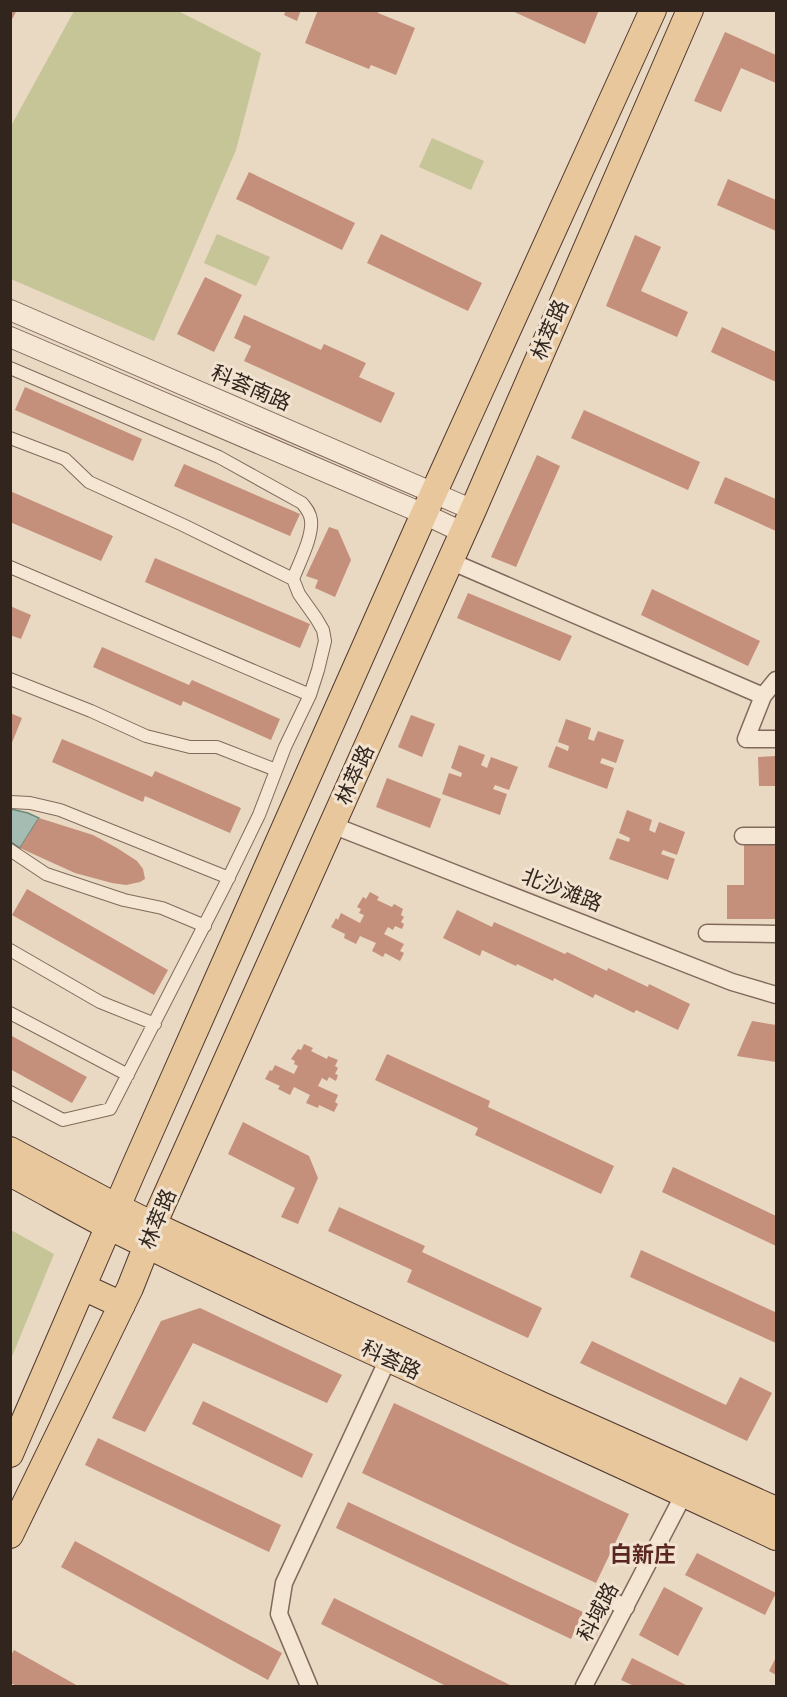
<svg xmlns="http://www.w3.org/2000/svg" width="787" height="1697" font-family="'Crimson Pro','Noto Sans SC',serif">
<rect width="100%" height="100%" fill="#e9d8c2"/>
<!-- green -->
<path fill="#c6c597" d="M74 11H178L261 53 236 150 154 341 11 279V126Z
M432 138 484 161 471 190 419 167Z
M217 234 270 257 256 286 204 263Z
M11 1230 54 1254 11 1359Z"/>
<!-- water -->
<path fill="#a4bcb1" stroke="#6c897e" stroke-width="1.5" d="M11 809 28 813 39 818 20 848 11 842Z"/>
<!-- building -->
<path fill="#c48f7b" d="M10 10H17L10 23Z
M286 10H301L297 21 284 15Z
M318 10H379L378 13 415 28 396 75 371 65 369 69 305 43Z
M510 10H599L585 44Z
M725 32 776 55V83L741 68 721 112 694 101Z
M249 172 355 223 342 250 236 199Z
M728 179 776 200V231L717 205Z
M381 234 482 283 468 311 367 263Z
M635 235 661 247 641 291 688 312 677 337 606 306Z
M205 277 242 295 214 352 177 334Z
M244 315 321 350 324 344 366 363 359 377 395 393 381 423 244 361 251 346 234 338Z
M722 327 776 352V382L711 352Z
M25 387 142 439 133 461 15 410Z
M584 410 700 462 688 490 571 438Z
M537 455 560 466 516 567 491 557Z
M184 464 300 514 290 536 174 486Z
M725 477 776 499V531L714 503Z
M10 491 113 536 101 561 10 522Z
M329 527 338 530 351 560 335 597 315 588 318 580 306 576Z
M155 558 310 624 300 648 145 582Z
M652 589 760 641 748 666 641 615Z
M468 593 572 636 560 661 457 618Z
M10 606 31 615 21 639 10 635Z
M102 647 189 685 192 680 280 719 271 740 183 701 181 706 93 667Z
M10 713 22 718 11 745H10Z
M411 715 435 724 422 757 398 747Z
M566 719 591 728 588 739 594 741 598 731 624 740 616 763 602 758 600 763 614 768 607 789 548 767 556 746 568 751 569 746 558 742Z
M62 739 152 777 155 771 241 808 230 833 145 796 143 802 52 762Z
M459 745 485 755 481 765 487 768 491 757 518 767 509 790 495 785 493 789 507 794 500 815 442 794 449 773 461 777 462 773 451 768Z
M776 756V786H759L758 757Z
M387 778 441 799 430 828 376 807Z
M627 810 652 820 649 830 655 833 659 822 685 832 677 855 663 850 661 854 675 859 668 880 609 859 617 838 629 842 630 838 619 833Z
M39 818 93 835 117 848 137 861 143 869 145 879 140 882 126 885 112 883 75 873 20 848Z
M744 842H775V888H776V919H727V885H744Z
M27 889 168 970 154 995 12 915Z
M370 892 379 897 377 900 392 907 394 904 403 909 401 915 404 917 401 922 404 924 402 929 395 926 393 930 388 927 384 934 404 944 400 951 404 953 400 961 385 953 383 957 372 951 376 943 360 936 356 944 344 938 345 934 331 927 336 918 338 920 341 913 360 923 364 915 359 913 361 909 357 907 363 897 366 899Z
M457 910 492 927 494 922 565 954 567 952 607 971 608 968 648 987 649 984 690 1004 678 1030 636 1010 634 1013 595 994 593 998 554 978 553 981 517 964 516 966 482 950 480 956 443 938Z
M752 1021 776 1025V1062L737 1056Z
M10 1035 87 1077 72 1103 10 1069Z
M304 1044 313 1048 311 1051 327 1059 328 1056 338 1060 335 1066 338 1068 335 1074 338 1075 336 1081 329 1077 327 1081 322 1078 318 1086 338 1095 335 1102 338 1104 334 1112 319 1105 318 1108 306 1103 310 1095 294 1087 290 1095 278 1089 280 1086 265 1079 270 1070 272 1071 275 1065 294 1074 298 1066 294 1064 295 1061 291 1059 298 1049 301 1050Z
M387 1054 490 1101 488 1107 614 1166 601 1194 475 1135 478 1128 375 1080Z
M243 1122 309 1156 318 1178 298 1224 281 1217 295 1188 228 1154Z
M673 1167 776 1216V1246L662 1192Z
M339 1207 425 1246 422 1252 542 1308 528 1338 407 1282 412 1270 328 1231Z
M641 1250 775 1312 776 1308V1343L630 1277Z
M200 1308 342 1375 327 1403 193 1343 145 1432 112 1418 161 1321Z
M592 1341 726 1405 740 1377 772 1393 747 1441 580 1363Z
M203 1401 313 1454 302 1478 192 1424Z
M394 1403 629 1514 596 1583 362 1473Z
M98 1438 281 1525 269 1552 85 1465Z
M348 1502 583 1612 571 1639 336 1528Z
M75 1541 282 1653 268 1680 61 1567Z
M697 1553 776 1593 765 1615 685 1575Z
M664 1587 703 1608 678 1656 639 1635Z
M334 1598 512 1686H446L321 1624Z
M14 1650 78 1686H17L10 1683V1657Z
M776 1657V1675L769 1671Z
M632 1658 688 1686H634L621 1680Z"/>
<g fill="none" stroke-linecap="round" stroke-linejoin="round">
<defs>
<path id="pedestrian" d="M10 368 219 457 302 503C306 508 310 512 311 520 313 537 299 563 293 579L299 594 316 618 323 630 325 641 318 670 310 695 285 747 259 815 225 885 110 1109 63 1120 10 1092
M10 438 65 459 89 482 183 525 293 579
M10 567 310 695
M10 679 91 711 146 736 190 747H217L276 770
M10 802 30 803 60 810 229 878
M10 850 46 874 124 900 162 908 205 926
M10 950 100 1002 155 1024
M10 1013 128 1075"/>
<path id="minor" d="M450 561 763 696
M776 680 763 696 746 739H776
M332 825 732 982 776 995
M743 836H776
M707 933 776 934
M603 1597 626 1607
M309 1686 279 1614 284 1583 388 1359
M584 1686 684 1494"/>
<path id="tertiary" d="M10 310 473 510
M10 337 424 514 462 532"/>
<path id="primary" d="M10 1150 117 1207 153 1225 541 1405 776 1510
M10 1173C44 1191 77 1210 110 1227 330 1336 555 1432 776 1537
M83 1287 122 1305
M10 1454 133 1170 424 514 653 10
M10 1535 130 1288 147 1245 153 1225 473 510 690 10"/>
</defs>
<!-- pedestrian casing -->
<use href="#pedestrian" stroke="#816a5b" stroke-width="14"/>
<!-- minor casing -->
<use href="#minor" stroke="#816a5b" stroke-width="19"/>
<!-- tertiary casing -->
<use href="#tertiary" stroke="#816a5b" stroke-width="22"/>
<!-- primary casing -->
<use href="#primary" stroke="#4f392f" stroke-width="28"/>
<!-- pedestrian -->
<use href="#pedestrian" stroke="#f5e6d4" stroke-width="12"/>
<!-- minor -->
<use href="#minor" stroke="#f5e6d4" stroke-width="16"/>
<!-- tertiary -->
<use href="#tertiary" stroke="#f5e6d4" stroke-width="20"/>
<!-- primary -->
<use href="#primary" stroke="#e9c79c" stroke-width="26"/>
</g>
<g text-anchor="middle" stroke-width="6" stroke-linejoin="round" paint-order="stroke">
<!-- street labels -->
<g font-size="21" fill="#32251e" stroke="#f1e3d0">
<text transform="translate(550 330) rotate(-67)" y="7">林萃路</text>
<text transform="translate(251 388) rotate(23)" y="7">科荟南路</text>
<text transform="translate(355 775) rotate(-66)" y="7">林萃路</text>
<text transform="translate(562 890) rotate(21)" y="7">北沙滩路</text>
<text transform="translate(158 1219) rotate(-68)" y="7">林萃路</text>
<text transform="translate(391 1360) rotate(25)" y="7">科荟路</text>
<text transform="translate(598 1612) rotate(-62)" y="7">科域路</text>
</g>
<!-- neighbourhood labels -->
<g font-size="22" font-weight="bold" fill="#5a2621" stroke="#f1e3d0">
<text x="643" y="1562">白新庄</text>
</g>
</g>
<!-- border -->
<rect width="787" height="1697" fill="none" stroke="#32251e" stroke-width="24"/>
</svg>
